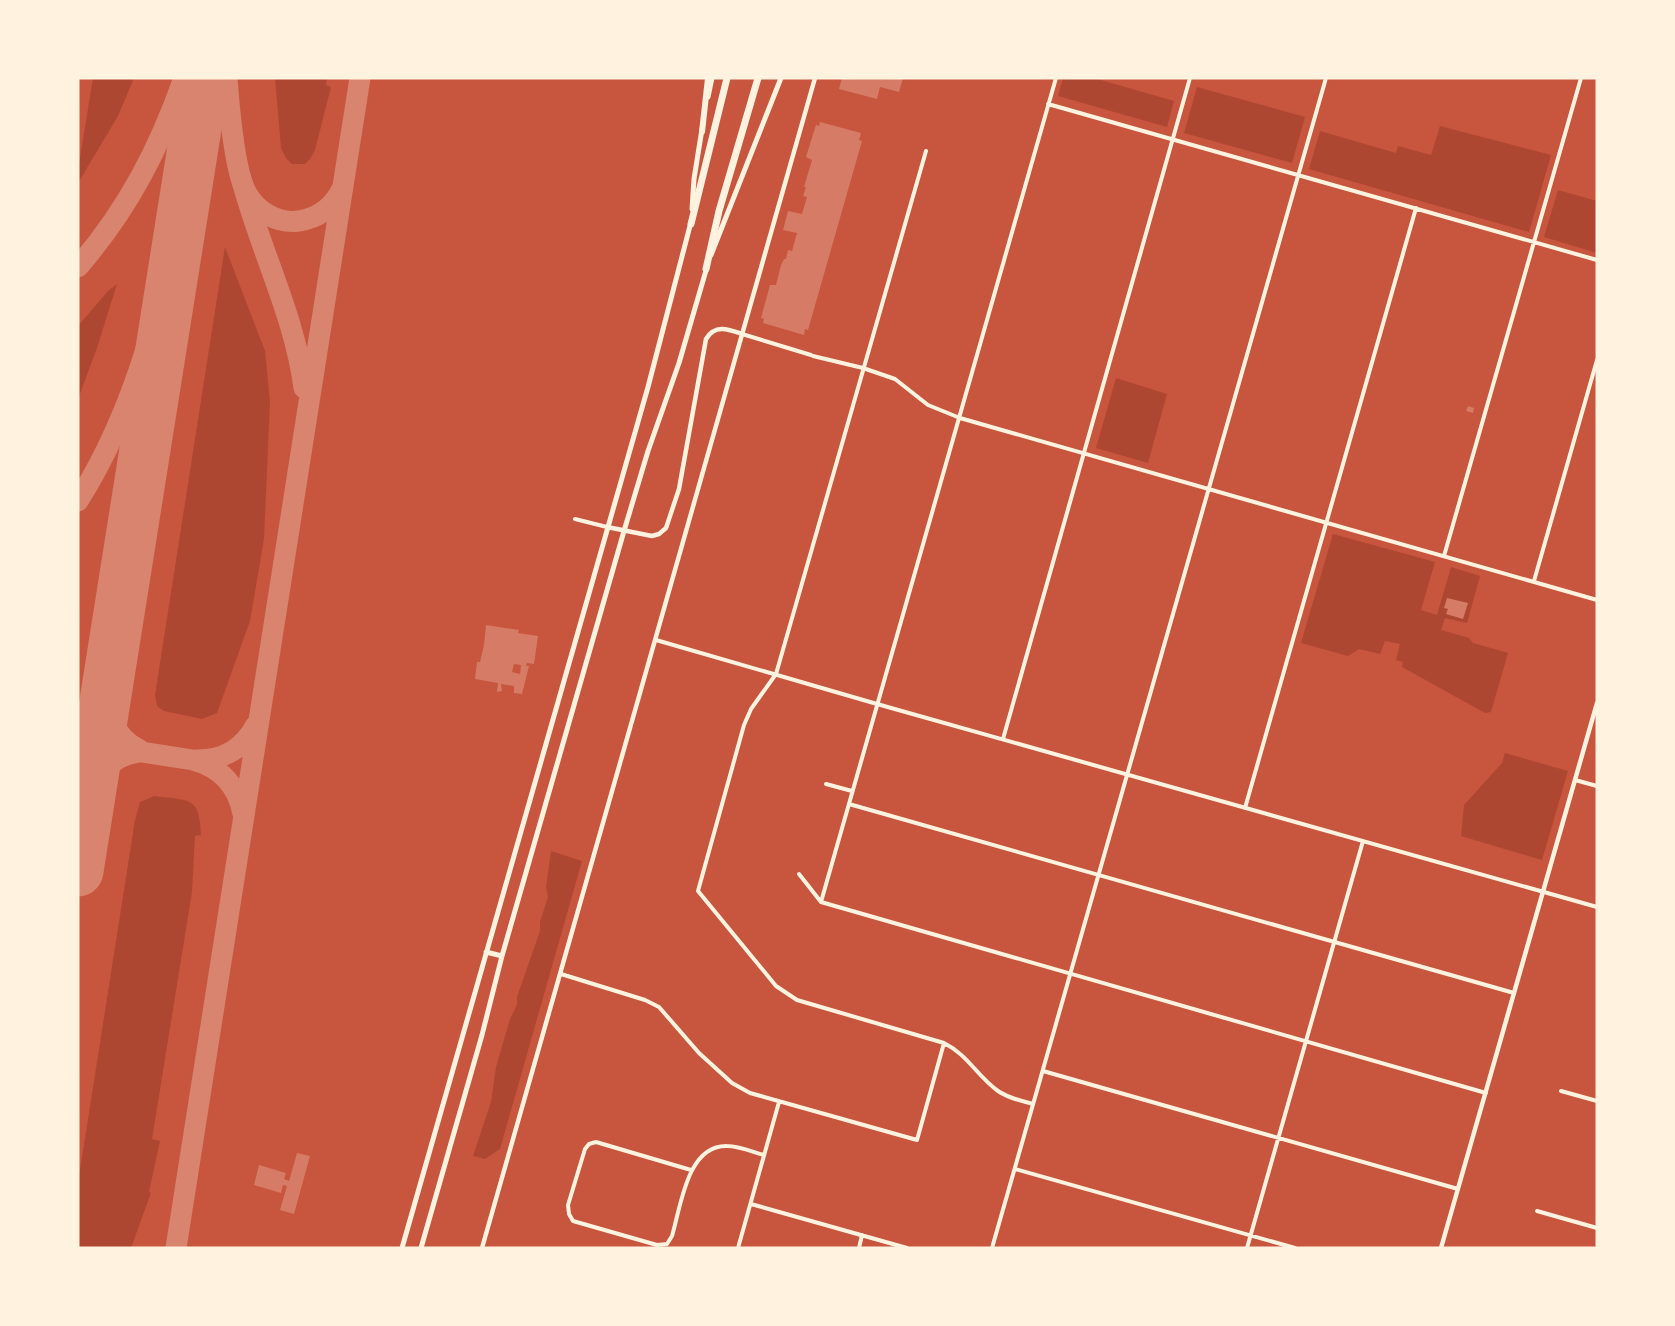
<svg xmlns="http://www.w3.org/2000/svg" width="1675" height="1326" font-family="Mulish,sans-serif">
<rect width="100%" height="100%" fill="#c8553d"/>
<!-- green -->
<path fill="#ae4732" d="M93 78H134L118 116 78 183V170Z
M275 78H327L326 85 331 87 315 150 310 159 305 164H292L286 158 281 148Z
M1063 78H1094L1174 101 1167 127 1058 96Z
M1197 87 1305 117 1292 163 1184 133Z
M1440 126 1551 155 1529 232 1309 169 1320 131 1396 153 1398 146 1431 155Z
M1558 190 1597 201V253L1544 237Z
M225 247 265 351 270 402 264 539 250 621 217 713 202 719 164 711 157 706 155 695Z
M117 284 97 348 78 399V326L108 291Z
M1116 378 1167 394 1148 463 1096 448Z
M1333 534 1435 562 1421 610 1437 615 1451 567 1480 576 1467 623 1445 618 1441 630 1469 638 1473 643 1508 653 1491 712 1485 713 1402 667 1403 662 1396 660 1400 644 1385 641 1380 654 1359 649 1348 656 1301 643Z
M1505 753 1568 771 1542 860 1461 836 1464 805 1502 763Z
M154 796C189 801 200 795 201 835L195 836 192 892 152 1139 160 1141 149 1192 151 1193 131 1248H78V1183L135 820 140 802Z
M551 851 582 861 500 1149 485 1159 473 1156 491 1102 496 1067 510 1019 517 1005V997L540 931V922L548 897 546 887Z"/>
<g fill="none" stroke-linecap="round" stroke-linejoin="round">
<!-- taxiway -->
<path stroke="#d8846e" stroke-width="21" d="M227 78C229 105 234 168 246 192 256 211 277 224 299 221 318 218 333 207 342 189
M244 188C263 256 295 318 304 388
M78 267C128 209 159 149 184 78
M78 501C138 406 163 297 186 188
M108 683C107 711 112 737 140 750
M78 731 96 716 105 692
M78 742 193 760C220 767 238 786 243 814
M78 756 87 775 88 798
M197 760C224 760 243 749 256 725
M88 802C98 776 109 756 138 752
M78 840 87 809
M176 1248 360 78"/>
<!-- runway -->
<path stroke="#d8846e" stroke-width="51" d="M78 871 204 78"/>
</g>
<!-- building -->
<path fill="#d67c66" fill-rule="evenodd" d="M842 78H903L899 92 880 87 877 99 839 89Z
M820 122 861 133 859 140 862 141 808 330 805 329 804 335 763 323 764 319 761 318 770 285H776L781 265 784 259H786L788 250 792 251 797 233 783 230 788 211 802 214 807 197 803 196 806 187H804L812 160 806 157 815 128 816 125 819 126Z
M1468 406 1474 408 1473 413 1466 411Z
M1447 598 1468 603 1463 619 1446 614 1448 609 1444 608Z
M486 625 519 630 518 633 538 636 534 664 527 663 526 666H529L522 694 514 693V686L501 684 502 691 497 692 498 683 475 679 477 662H480L484 645ZM514 664 521 665 520 674 512 672Z
M297 1153 310 1156 294 1214 280 1210 287 1186 283 1185 281 1193 254 1185 259 1165 286 1173 284 1179 289 1181Z"/>
<g fill="none" stroke-linecap="round" stroke-linejoin="round">
<!-- minor -->
<path stroke="#fff3e0" stroke-width="4" d="M1048 104 1597 260
M926 151 776 674 751 709 744 725 698 891 776 986 797 1000 944 1043C968 1055 977 1076 998 1091 1008 1098 1021 1101 1033 1104
M742 334 811 355
M813 356 863 368 895 379 928 405 960 418 1597 600
M575 519 607 527
M1444 556 1581 78
M1534 581 1597 360
M656 640 877 704 1597 907
M1003 739 1190 78
M1575 780 1597 786
M826 784 852 791
M849 804 1514 993
M1245 808 1416 208
M799 874 821 902 1486 1093
M821 902 1056 78
M561 974 645 1000 659 1007 699 1053 732 1083 750 1093 917 1140 944 1043
M1043 1071 1458 1189
M1561 1091 1597 1101
M1015 1169 1295 1248
M691 1170 596 1142 589 1144 585 1149 568 1205 569 1214 573 1221 657 1245 667 1244 672 1236C681 1206 687 1145 727 1146 739 1146 753 1152 764 1155
M751 1204 907 1248
M1537 1211 1597 1228
M738 1248 779 1102
M859 1248 862 1235
M992 1248 1326 78
M1247 1248 1363 841"/>
<!-- tertiary -->
<path stroke="#fff3e0" stroke-width="4.5" d="M607 527 652 536 659 534 666 528 679 489 706 339C715 324 728 329 742 334
M482 1248 815 78
M1441 1248 1597 703"/>
<!-- primary -->
<path stroke="#fff3e0" stroke-width="5" d="M708 97 712 78
M692 209 694 179 702 129
M711 255 781 78
M486 952 502 956
M402 1248 648 387 691 222
M421 1248 482 1035 502 956 624 531 648 451 679 363 707 267"/>
<!-- trunk -->
<path stroke="#fff3e0" stroke-width="6" d="M702 132 708 78"/>
<!-- motorway -->
<path stroke="#fff3e0" stroke-width="7" d="M691 224 727 78
M706 269 719 211 758 78"/>
</g>
<!-- border -->
<rect width="1675" height="1326" fill="none" stroke="#fff3e0" stroke-width="159"/>
</svg>
